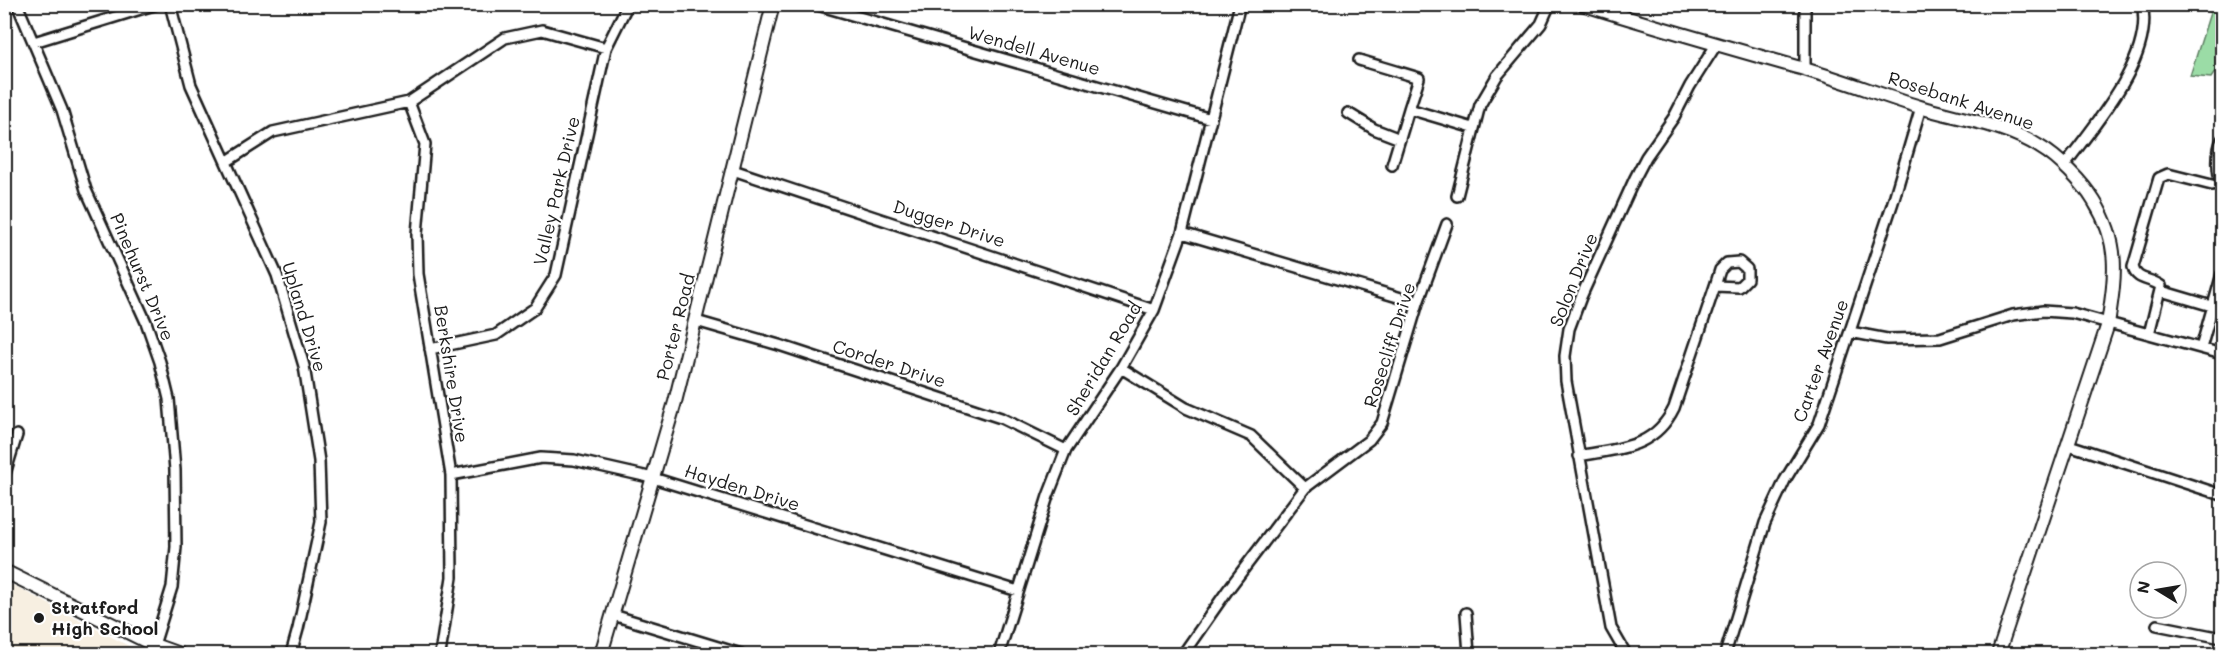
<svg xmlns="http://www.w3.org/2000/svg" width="2227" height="659" font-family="Mali,sans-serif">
<rect width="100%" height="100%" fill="#fff"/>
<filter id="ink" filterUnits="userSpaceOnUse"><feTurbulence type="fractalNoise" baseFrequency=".0167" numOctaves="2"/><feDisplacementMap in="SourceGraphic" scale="12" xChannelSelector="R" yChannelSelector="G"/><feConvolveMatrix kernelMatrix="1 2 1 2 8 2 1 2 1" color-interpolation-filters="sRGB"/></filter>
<g filter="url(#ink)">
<!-- built -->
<path fill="#f7efe1" d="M4 581H5L144 654H5Z"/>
<!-- green -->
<path fill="#9bdca6" stroke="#5c7c61" stroke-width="1.5" d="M2210 5H2222V62L2211 78 2190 76 2210 13Z"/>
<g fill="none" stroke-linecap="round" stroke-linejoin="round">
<defs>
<path id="street" d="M17 4 62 110 86 190 146 322 160 362 169 399 175 470 176 547 172 587 154 645
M170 4 191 85 277 275 304 366 319 461 321 522 298 629 291 654
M814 4 1211 119
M34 42 157 4
M1359 60 1419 78 1409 109
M1805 69V4
M409 102 425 144 417 234 418 274 451 475 452 577 440 654
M1348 113 1374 129 1400 139
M2222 140C2216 152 2217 173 2222 186
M226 162 273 132 409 102 505 38 542 30 606 48
M1392 165 1409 109 1473 128
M2064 166C2094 125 2155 58 2142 4
M733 170 1154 310
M1457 196 1480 105 1497 76 1541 24 1550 4
M1182 233 1418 303
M2161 291 2222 309
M696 321 779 345 1001 418 1066 450
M1850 332 1887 339 1940 338 2013 315 2043 311 2072 313 2222 354
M2149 334 2161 286C2151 278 2136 281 2133 267L2159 178 2168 174 2212 185
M2201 348 2222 274
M430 349 496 335 535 308 556 275 606 48 628 4
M1121 368 1186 408 1251 436 1305 488
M2069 445 2222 495
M1579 456C1619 448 1654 449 1674 408L1715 286 1739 287 1747 279V269L1739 262 1727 263 1720 270 1715 286
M451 475 541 458 574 460 653 478 1018 591
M4 477 17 435
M1466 613 1469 654
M613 615 741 654
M2157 625 2222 638
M999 654 1048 496 1066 450 1121 368 1154 310 1182 233 1240 4
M1183 654 1227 591 1305 488 1369 440 1382 423 1418 303 1447 224
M1626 654 1611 628 1566 381 1565 356 1569 329 1581 297 1635 178 1646 157 1674 117 1690 86 1716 45
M1725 654 1765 523 1785 480 1819 424 1893 202 1921 107"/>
<path id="secondary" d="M1582 4C1655 27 1730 48 1804 69 1843 80 1881 95 1920 107 1959 119 2005 124 2040 147 2059 158 2083 183 2094 201 2121 244 2115 277 2108 324L1998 654
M4 571 154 645 179 654
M601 654 675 402 773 4"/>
</defs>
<!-- street casing -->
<use href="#street" stroke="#1c1c1c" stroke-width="14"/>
<!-- secondary casing -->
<use href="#secondary" stroke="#1c1c1c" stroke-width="16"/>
<!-- street -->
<use href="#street" stroke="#fff" stroke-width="9"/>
<!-- secondary -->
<use href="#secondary" stroke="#fff" stroke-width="12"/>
</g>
</g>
<!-- markers -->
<circle fill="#1c1c1c" stroke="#fff" stroke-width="2" cx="39" cy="618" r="6"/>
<g text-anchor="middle" stroke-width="4.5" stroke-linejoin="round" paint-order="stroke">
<!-- street labels -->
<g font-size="18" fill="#1c1c1c" stroke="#fff">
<text transform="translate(1034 51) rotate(16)" y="6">Wendell Avenue</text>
<text transform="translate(1961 101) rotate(18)" y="6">Rosebank Avenue</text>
<text transform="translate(557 191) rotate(-77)" y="6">Valley Park Drive</text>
<text transform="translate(949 224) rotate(18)" y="6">Dugger Drive</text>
<text transform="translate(142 277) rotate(67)" y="6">Pinehurst Drive</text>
<text transform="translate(1574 280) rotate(-68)" y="6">Solon Drive</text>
<text transform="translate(304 317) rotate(73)" y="6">Upland Drive</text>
<text transform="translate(676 327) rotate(-76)" y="6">Porter Road</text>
<text transform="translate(1390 345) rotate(-72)" y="6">Rosecliff Drive</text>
<text transform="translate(1104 359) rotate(-59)" y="6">Sheridan Road</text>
<text transform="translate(1821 361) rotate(-70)" y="6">Carter Avenue</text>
<text transform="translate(889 364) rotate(18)" y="6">Corder Drive</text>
<text transform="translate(451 374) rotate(81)" y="6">Berkshire Drive</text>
<text transform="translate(742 488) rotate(17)" y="6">Hayden Drive</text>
</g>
<!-- poi labels -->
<g font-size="18" font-weight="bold" fill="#1c1c1c" stroke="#fff" text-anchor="start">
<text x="51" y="614">Stratford<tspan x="51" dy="21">High School</tspan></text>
</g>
</g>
<!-- margin -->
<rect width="2227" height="659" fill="none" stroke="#fff" stroke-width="24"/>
<rect x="12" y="12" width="2203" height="635" fill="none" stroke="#1c1c1c" stroke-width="2" filter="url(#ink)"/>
<!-- north arrow -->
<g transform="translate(2158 590) rotate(281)"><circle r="28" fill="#ffffff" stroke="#a4a4a4" stroke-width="1.5"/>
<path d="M0-4.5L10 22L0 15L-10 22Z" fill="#1c1c1c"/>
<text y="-9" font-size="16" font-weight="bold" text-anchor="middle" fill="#1c1c1c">N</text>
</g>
</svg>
